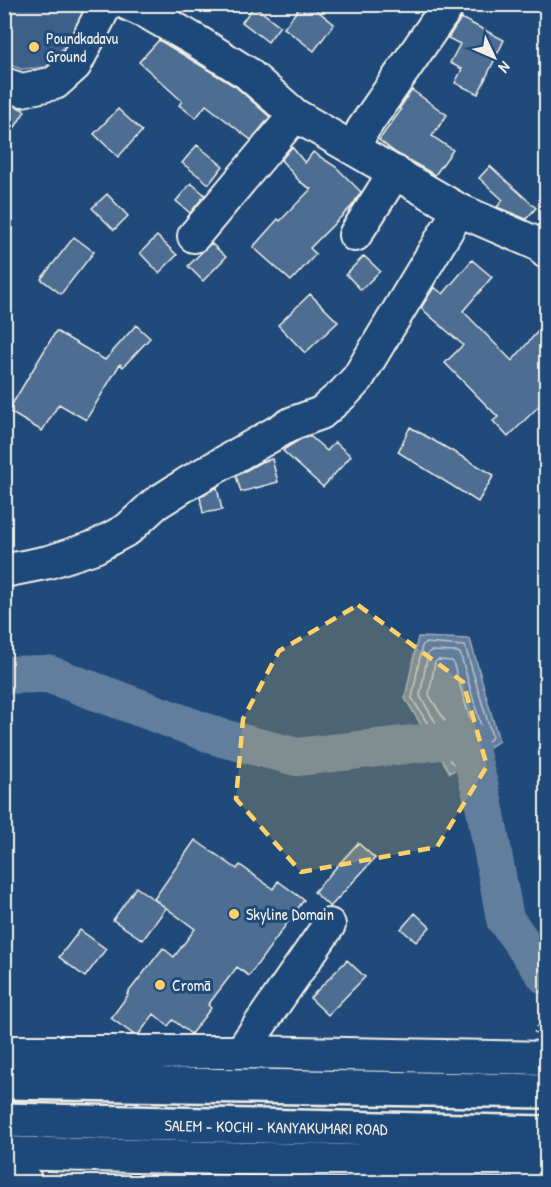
<svg xmlns="http://www.w3.org/2000/svg" width="551" height="1187" font-family="'Patrick Hand',sans-serif">
<rect width="100%" height="100%" fill="#1f4a7a"/>
<filter id="ink" filterUnits="userSpaceOnUse"><feTurbulence type="fractalNoise" baseFrequency=".0167" numOctaves="2"/><feDisplacementMap in="SourceGraphic" scale="12" xChannelSelector="R" yChannelSelector="G"/><feConvolveMatrix kernelMatrix="1 2 1 2 8 2 1 2 1" color-interpolation-filters="sRGB"/></filter>
<g filter="url(#ink)">
<!-- green -->
<path fill="#3a5f88" stroke="#97a8b8" stroke-width="1.5" d="M4 5H90L77 32 46 67 21 69 5 63Z"/>
<!-- water -->
<path fill="#627e9d" stroke="#9cacbb" stroke-width="1.5" d="M418 637 470 639 499 741 450 773 405 698Z
M520 921 546 957V998L508 946Z"/>
<!-- pier -->
<path fill="#1f4a7a" d="M536 938 546 952V1001L544 1000 532 984Z"/>
<g fill="none" stroke-linecap="round" stroke-linejoin="round">
<!-- shore -->
<path stroke="#bac3ca" stroke-width="1.5" d="M425 643 465 646 492 736 491 739 454 764 451 762 412 698 422 646Z
M431 651 457 652 460 653 483 733 482 736 456 753 453 752 420 696 428 653Z
M438 660 451 661 453 662 473 729 472 732 459 740 456 739 429 695 435 662Z
M546 960 540 957 524 936H519L515 947 546 988"/>
<!-- river -->
<path stroke="#627e9d" stroke-width="38" d="M4 675 48 674 222 738 297 757 467 738 484 804 505 919 546 976"/>
</g>
<!-- building -->
<path fill="#4d6e92" stroke="#f4f1e8" stroke-width="1.5" d="M302 4H309L334 24 314 51 284 28Z
M254 6 280 26 268 42 242 22Z
M461 18 504 40 478 94 455 83 462 69 450 63 460 44 448 38Z
M159 40 236 87 270 117 251 140 206 105 196 118 179 105 182 101 139 62Z
M412 90 447 115 432 136 453 150 435 175 396 153 379 140 401 110 399 109Z
M4 103 18 107 25 111 4 145Z
M118 109 142 131 118 157 94 134Z
M197 145 223 166 209 184 182 163Z
M292 147 305 163 313 152 336 167 361 192 352 206 310 248 316 254 291 281 253 247 278 219 280 221 311 189 300 182 281 160Z
M490 166 536 208 526 219 497 207 503 200 479 178Z
M191 183 205 195 190 213 176 201Z
M107 194 128 216 114 230 92 208Z
M157 236 177 255 159 273 140 253Z
M74 237 94 252 61 294 41 279Z
M211 243 226 257 203 281 188 266Z
M364 256 380 271 361 290 346 274Z
M472 260 492 277 463 311 512 361 546 322V399L508 437 493 421 498 417 445 363 463 345 421 308 434 287 443 294Z
M310 294 338 322 305 353 278 325Z
M136 325 150 338 123 367 120 364 86 420 59 404 42 431 8 411 56 331 105 360Z
M410 427 494 475 478 502 398 452Z
M310 436 327 451 335 442 351 456 323 487 283 451 286 448 301 439Z
M272 459 278 482 241 492 236 476 261 462Z
M217 487 222 510 203 513 200 497Z
M195 840 237 869 240 865 273 889 278 881 304 900 249 976 237 967 208 1005 211 1008 191 1034 173 1020 168 1026 154 1014 139 1034H133L111 1018 128 995 127 994 163 948 174 957 195 929 154 899Z
M358 843 375 858 330 907 314 892Z
M136 887 166 908 143 940 113 920Z
M415 913 430 927 416 942 401 929Z
M80 930 106 949 85 977 59 957Z
M347 960 365 977 328 1015 310 998Z"/>
<g fill="none" stroke-linecap="round" stroke-linejoin="round">
<defs>
<path id="minor" d="M128 4 148 13 198 42 247 73 295 115 459 210 540 245 546 252
M4 84 22 90 55 83 75 65 106 4
M354 149 363 129 449 4
M355 235 395 172
M194 236 295 115
M4 571 49 562 95 547 128 529 155 504 188 483 293 423 321 413 344 393 358 378 459 210
M4 1052H241L546 1058
M241 1052 329 925
M4 1153C121 1155 238 1159 355 1161 419 1162 483 1157 546 1164
M4 1167 26 1182"/>
<path id="highway" d="M4 1082 546 1091
M4 1120 546 1133"/>
</defs>
<!-- minor casing -->
<use href="#minor" stroke="#f4f1e8" stroke-width="36"/>
<!-- highway casing -->
<use href="#highway" stroke="#f4f1e8" stroke-width="38"/>
<!-- path -->
<path stroke="#f4f1e8" stroke-width="4" stroke-dasharray="1.5 4.5" stroke-linecap="butt" d="M535 1033 540 1024 546 970"/>
<!-- minor -->
<use href="#minor" stroke="#1f4a7a" stroke-width="32"/>
<!-- highway -->
<use href="#highway" stroke="#1f4a7a" stroke-width="33"/>
</g>
</g>
<!-- marked area -->
<path fill="#ffd166" fill-opacity="0.2" stroke="#ffd166" stroke-width="4.5" stroke-dasharray="12 8" stroke-linejoin="round" d="M358 605 463 682 487 766 437 847 301 872 236 799 243 719 279 651Z"/>
<!-- markers -->
<g fill="#ffd166" stroke="#1f4a7a" stroke-width="2">
<circle cx="34" cy="47" r="6"/>
<circle cx="234" cy="914" r="6"/>
<circle cx="160" cy="985" r="6"/>
</g>
<g text-anchor="middle" stroke-width="6" stroke-linejoin="round" paint-order="stroke">
<!-- poi labels -->
<g font-size="16" fill="#f4f1e8" stroke="#1f4a7a" text-anchor="start">
<text x="46" y="44">Poundkadavu<tspan x="46" dy="18">Ground</tspan></text>
<text x="246" y="920">Skyline Domain</text>
<text x="172" y="991">Cromā</text>
</g>
<!-- street labels -->
<g font-size="16" fill="#f4f1e8" stroke="#1f4a7a">
<text transform="translate(276 1127) rotate(1)" y="6">SALEM - KOCHI - KANYAKUMARI ROAD</text>
</g>
</g>
<!-- margin -->
<rect width="551" height="1187" fill="none" stroke="#1f4a7a" stroke-width="24"/>
<rect x="12" y="12" width="527" height="1163" fill="none" stroke="#f4f1e8" stroke-width="2" filter="url(#ink)"/>
<!-- north arrow -->
<g transform="translate(494 57) rotate(134)" stroke="#1f4a7a" stroke-width="4.5" paint-order="stroke">
<path d="M0-4.5L10 22L0 15L-10 22Z" fill="#f4f1e8"/>
<text y="-9" font-size="16" font-weight="bold" text-anchor="middle" fill="#f4f1e8">N</text>
</g>
</svg>
